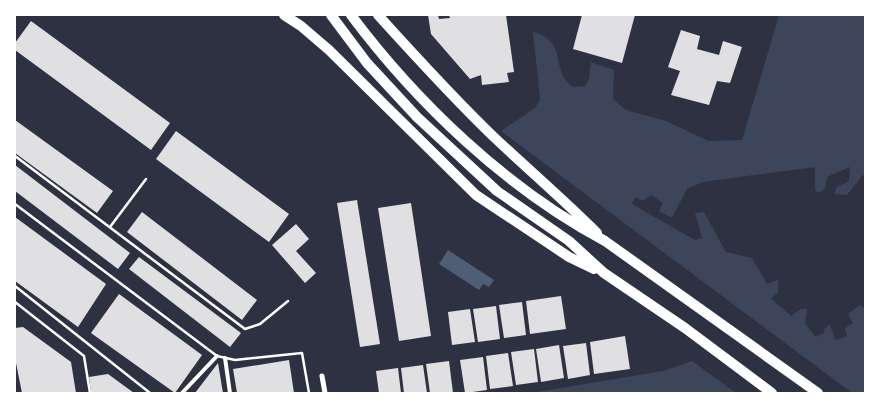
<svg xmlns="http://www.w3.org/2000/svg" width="880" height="408" font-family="'Sofia Sans Condensed',sans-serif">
<rect width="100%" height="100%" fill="#2d3142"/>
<!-- green -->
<path fill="#3c4559" d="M779 15H865V176L863 175 847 195 835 194C835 184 842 186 849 181L850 167 827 177 825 189 818 193 815 190V167L703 182 687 189 672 218 659 211 663 203 651 195 643 201 635 197 632 204 695 240 702 238 695 213 704 212 726 252 752 258 767 284 778 280V293L771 298 791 316 801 309H807L805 324 816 337 824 333V329L830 324 835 340 847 336 845 328 853 323 848 314 860 305 865 308V393H852L501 131 535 108 540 99 533 32C570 42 549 70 573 87L585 86 589 79 591 62 614 70 613 99 626 110 666 121 709 141 742 140Z
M692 361 736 393H531L663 371Z"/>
<!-- water -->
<path fill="#4f5d75" d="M448 250 494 280 489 287 483 284 479 290 439 264Z"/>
<!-- building -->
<path fill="#e0e0e3" d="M428 15H438L439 19 450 18 449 15H506L514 72 507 73 509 82 482 85 481 75 470 79 431 34Z
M582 15H635L622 63 573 49Z
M31 21 170 123 151 150 15 50V43Z
M681 30 700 36 697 49 719 55 723 41 742 47 730 83 717 81 709 105 671 95 680 71 668 67Z
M15 120 113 191 97 213 15 153Z
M176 131 289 214 269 242 156 159Z
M15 165 130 253 118 269 15 191Z
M357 200 380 344 360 347 337 203Z
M411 203 431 336 399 341 378 208Z
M142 212 257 300 242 320 127 232Z
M15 217 106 284 78 327 15 281Z
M296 224 309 239 296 251 316 273 305 283 272 245Z
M139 257 241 333 230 347 129 269Z
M119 294 202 355 175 393 91 333Z
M561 296 566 329 530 334 526 301Z
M522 302 526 335 504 338 499 305Z
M496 306 500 339 478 342 473 309Z
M470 309 475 342 452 345 448 312Z
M23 327 71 362 76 393H22L15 358V328Z
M625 336 630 369 594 374 590 342Z
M586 343 590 375 568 379 563 346Z
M559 345 564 378 541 382 536 349Z
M534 349 538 382 516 385 511 352Z
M508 353 513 386 490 389 486 356Z
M483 357 487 390 465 393 460 360Z
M289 360 294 393H237L233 369Z
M449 361 453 393H430L426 364Z
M218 363 223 393H195Z
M423 365 427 393H404L401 368Z
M398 368 401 393H379L376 371Z
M108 374 134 393H91L89 377Z"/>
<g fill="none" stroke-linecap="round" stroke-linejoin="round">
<!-- service -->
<path stroke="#fff" stroke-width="2.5" d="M15 156 245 329 260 324 288 301
M15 204 217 356 235 360 302 353 309 393
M110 227 146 179
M15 286 150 393
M15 302 84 356 90 393"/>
<!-- pedestrian -->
<path stroke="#fff" stroke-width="4" d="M225 358 230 393
M182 393 217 356"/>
<!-- minor -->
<path stroke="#fff" stroke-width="5" d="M322 376 325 393"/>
<!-- motorway -->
<path stroke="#fff" stroke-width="10" d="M284 15 301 26 329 50 476 195 569 257 594 269
M331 15 367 63 417 117 497 191 569 241 604 273 685 328 772 393
M351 15C417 103 507 189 605 241L818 393
M378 15C416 57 455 100 496 139 530 171 564 200 597 233"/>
</g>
<!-- border -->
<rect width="880" height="408" fill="none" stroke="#ffffff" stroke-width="32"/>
</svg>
